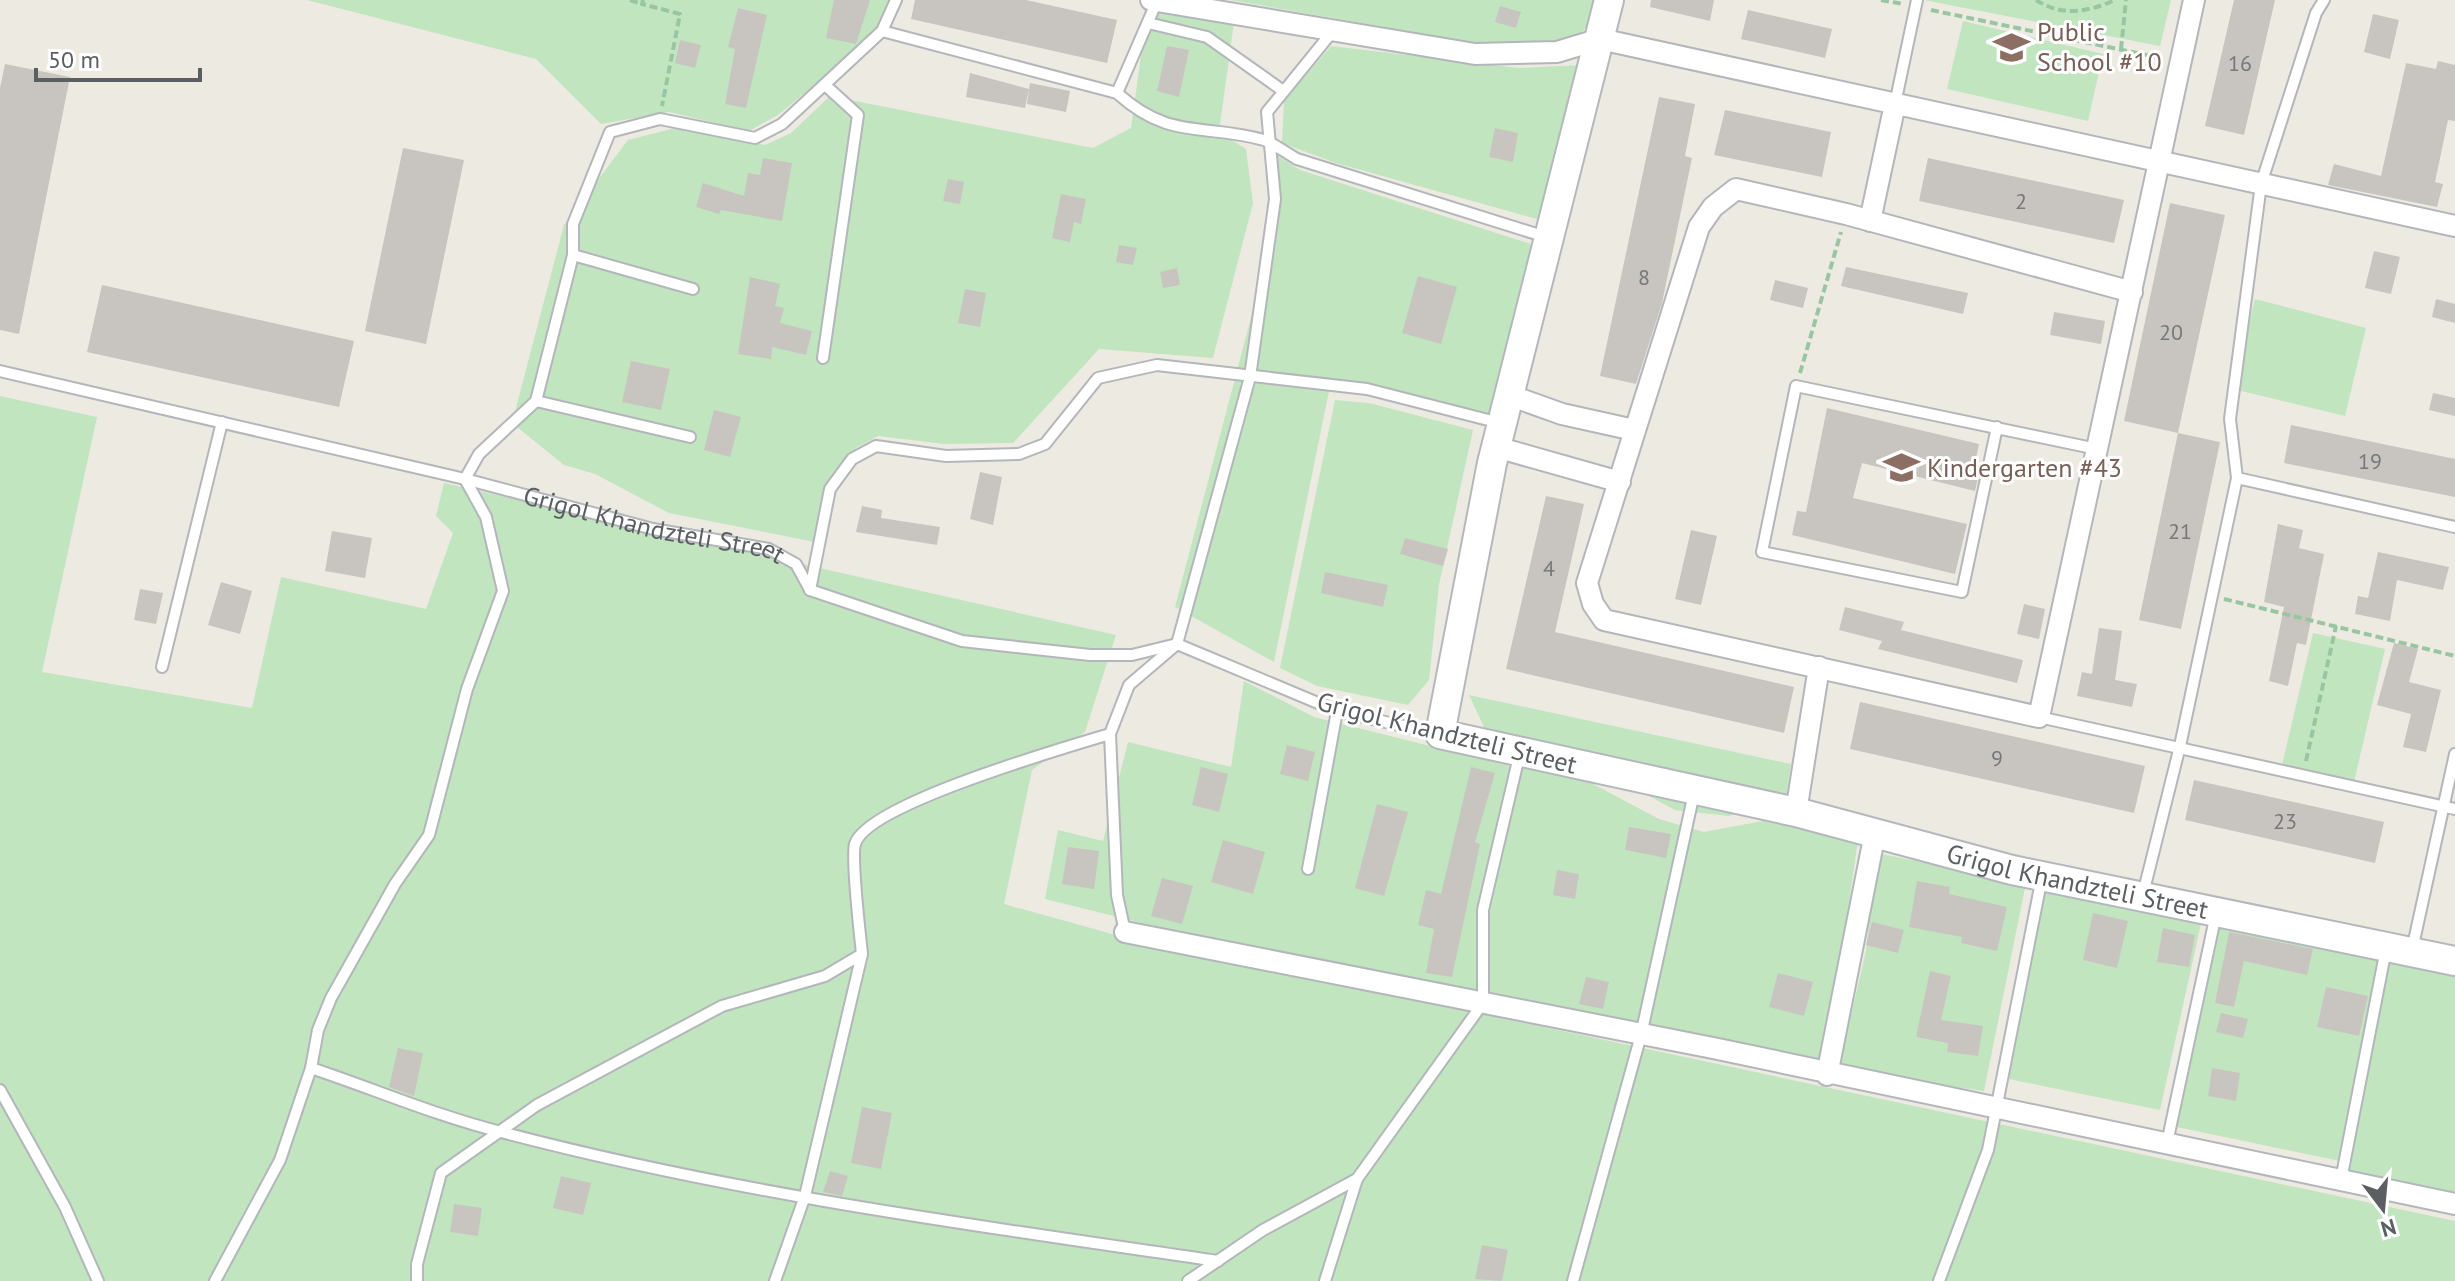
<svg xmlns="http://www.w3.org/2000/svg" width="2455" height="1281" font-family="'PT Sans',sans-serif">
<rect width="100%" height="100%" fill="#edeae2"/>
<!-- green -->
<path fill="#c1e5bf" d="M307 0H890L872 37 778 115 749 131 669 112 601 124 536 59Z
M1231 0H1596L1592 20 1574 42 1480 44Z
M1924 0H2171L2160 46Z
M1147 12 1234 22 1219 132 1246 149 1253 203 1213 358 1099 349 1013 443 944 444 878 436 856 448 835 476 815 542 669 513 595 474 564 465 512 423 564 225 628 140 675 128 765 145 791 133 830 96 1093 148 1131 128Z
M1963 21 2103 54 2088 121 1947 89Z
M1331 46 1518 68 1581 65 1544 221 1336 163 1282 143 1284 101Z
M1273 153 1300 170 1537 246 1492 415 1367 384 1331 381 1274 662 1175 607 1280 207Z
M2255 299 2366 328 2345 416 2233 389Z
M0 396 97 417 42 672 252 708 281 577 426 609 453 533 436 516 444 483 1116 635 1085 732 1032 770 1004 904 1130 939 2455 1221V1281H0Z
M1335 400 1369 403 1473 430 1439 585 1429 680 1408 705 1317 686 1280 668Z
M2313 633 2385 649 2354 782 2282 765Z
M1244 681 1314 717 1518 768H1563L1659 819 1704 832 1779 818 1858 840 1845 930 1835 1067 1158 927 1045 899 1058 830 1103 841 1128 742 1231 767Z
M1469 695 1791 764 1786 798 1729 816 1675 810 1578 758 1491 742Z
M1876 853 2026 883 1984 1091 1838 1071 1866 951Z
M2041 885 2202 919 2160 1110 2009 1079Z
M2220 922 2380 955 2340 1161 2177 1127Z
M2389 952 2455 965V1197L2345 1174Z"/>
<!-- building -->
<path fill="#c8c5c0" d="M834 0H870L856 44 826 38Z
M915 0H1026L1117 20 1107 63 911 19Z
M1651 0H1714L1710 21 1650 7Z
M2234 0H2275L2244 135 2205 126Z
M1500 6 1521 12 1516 28 1495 22Z
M738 8 767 15 746 108 725 104 735 49 728 47Z
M1748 10 1832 29 1825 58 1741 39Z
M2373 14 2399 20 2390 59 2364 52Z
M680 40 701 45 695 68 675 63Z
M1167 46 1189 50 1179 97 1157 91Z
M2438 61 2455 65V121L2448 120 2435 182 2443 184 2437 207 2328 185 2334 164 2381 176 2406 63 2436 69Z
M5 64 70 77 19 334 0 330V88Z
M970 73 1029 89 1025 108 966 97Z
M1030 83 1070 91 1066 112 1027 104Z
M1659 97 1695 104 1685 156 1692 158 1662 303 1636 384 1600 376Z
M1725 110 1831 132 1822 177 1714 155Z
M1495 128 1518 133 1513 162 1489 157Z
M403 148 464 160 426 344 365 331Z
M763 158 792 163 782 221 721 210 719 214 696 207 703 183 744 196 748 173 760 175Z
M1928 158 2124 200 2114 243 1919 201Z
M948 179 964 182 960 204 943 201Z
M1061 194 1086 199 1081 224 1074 222 1070 242 1052 238Z
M2170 203 2225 215 2178 433 2124 421Z
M1119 245 1137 248 1133 265 1116 262Z
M2374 251 2400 257 2391 294 2365 288Z
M1846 267 1968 293 1963 314 1841 286Z
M1177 268 1180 285 1163 288 1160 272Z
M1418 276 1457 287 1441 344 1402 333Z
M750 277 780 284 775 306 784 308 780 323 812 331 806 355 772 347 771 359 738 354Z
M1775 280 1808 288 1803 308 1770 300Z
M102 285 354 341 339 407 87 352Z
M965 289 986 293 980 327 958 323Z
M2436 299 2455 304V323L2432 317Z
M2054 312 2105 321 2101 344 2050 335Z
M631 361 670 369 661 410 622 402Z
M2433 393 2455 398V416L2429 410Z
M1827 408 1979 444 1973 472 1979 473 1975 491 1862 463 1853 498 1967 524 1955 574 1792 535 1797 511 1806 512Z
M714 410 741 417 730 457 704 450Z
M2291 425 2455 459V497L2284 463Z
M2178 433 2220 442 2181 629 2139 620Z
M980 472 1002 477 993 525 970 519Z
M1546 496 1584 504 1555 632 1794 687 1784 733 1506 669Z
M862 506 882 510 881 518 940 527 937 545 856 532Z
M2278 524 2303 530 2299 548 2324 554 2306 645 2297 643 2288 686 2269 681 2284 607 2264 602Z
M1691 530 1717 536 1701 605 1675 599Z
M332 531 372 538 365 578 325 571Z
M1405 538 1448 549 1443 566 1400 554Z
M2378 552 2449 567 2443 590 2397 580 2390 621 2355 614 2358 596 2368 598Z
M1325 572 1388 585 1383 607 1321 593Z
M221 582 252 591 240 634 208 625Z
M140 589 163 593 156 624 134 620Z
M2024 604 2045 609 2039 639 2017 634Z
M1845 607 1904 622 1901 630 2023 660 2017 683 1878 649 1882 641 1839 630Z
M2099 628 2122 631 2115 680 2137 684 2132 707 2077 696 2082 672 2092 674Z
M2394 643 2418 649 2409 682 2441 690 2426 752 2403 747 2411 714 2377 705Z
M1860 702 2145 766 2134 813 1850 749Z
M1287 745 1315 752 1308 781 1280 774Z
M1201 767 1228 774 1219 812 1192 805Z
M1471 767 1495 773 1475 842 1480 844 1452 977 1426 973 1434 929 1418 925 1426 890 1441 894Z
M2194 780 2384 822 2375 863 2185 820Z
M1377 804 1408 812 1384 896 1355 888Z
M1629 827 1671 834 1666 858 1625 850Z
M1223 840 1265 852 1253 894 1211 882Z
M1068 847 1099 851 1094 889 1062 884Z
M1557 870 1579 874 1575 899 1553 895Z
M1162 878 1193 886 1182 924 1151 916Z
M1917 881 1950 887 1949 894 2007 907 1997 951 1961 943 1962 937 1909 927Z
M2093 913 2128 921 2117 968 2083 960Z
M1872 922 1904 930 1898 953 1866 945Z
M2163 928 2195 935 2189 967 2157 962Z
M2229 932 2313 949 2307 975 2244 961 2234 1007 2215 1003Z
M1930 971 1951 976 1941 1020 1983 1026 1978 1056 1947 1052 1948 1043 1916 1037Z
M1778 973 1813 982 1804 1016 1769 1007Z
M1586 977 1609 982 1603 1009 1579 1004Z
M2326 987 2368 996 2359 1036 2317 1027Z
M2221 1013 2248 1019 2243 1038 2216 1032Z
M398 1048 423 1053 414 1096 389 1087Z
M2212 1068 2240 1073 2236 1101 2208 1096Z
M862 1107 892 1113 881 1169 851 1163Z
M830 1171 848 1176 842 1196 823 1192Z
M561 1176 591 1183 583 1215 553 1208Z
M454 1204 482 1208 478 1236 450 1232Z
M1482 1245 1508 1250 1502 1281 1475 1279Z"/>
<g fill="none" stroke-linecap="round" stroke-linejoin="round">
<defs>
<g id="lane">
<path d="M1148 23 1207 37 1282 90"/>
<path d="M882 31 1117 93 1157 1"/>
<path d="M1117 93C1170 141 1203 123 1264 140 1275 144 1286 153 1297 159L1546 237"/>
<path d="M1895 104 1917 0"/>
<path d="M573 255 693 289"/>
<path d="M823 358 858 115 825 85"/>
<path id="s1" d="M0 371 465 479 653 529 769 549 796 564 810 590 962 641 1090 655H1132L1177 644 1337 711 1438 734"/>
<path d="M536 401 690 437"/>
<path d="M1997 427 1962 592 1762 552 1796 386 2097 449"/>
<path d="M2237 478 2455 527"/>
<path d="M465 479 479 454 536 401 573 255V224L610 132 660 119 755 138 782 124 882 31 896 0"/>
<path d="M810 590 830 489 852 459 876 446 946 456 1019 454 1045 444 1098 378 1157 365 1367 389 1500 423"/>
<path d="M162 667 222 422"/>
<path d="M2039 717 2455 809"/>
<path d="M1308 869 1337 711"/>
<path d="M2143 894 2180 746 2237 478 2230 419 2261 184 2316 13 2324 0"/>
<path d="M1125 932 1117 895 1110 734 1129 685 1177 644 1250 377 1275 199 1267 112 1332 32"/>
<path d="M2412 950 2455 754"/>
<path d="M311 1068C374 1089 437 1116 501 1132 736 1194 978 1226 1218 1261"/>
<path d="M0 1090 65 1207 98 1281"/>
<path d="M2167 1143 2216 914"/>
<path d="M2341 1180 2386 949"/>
<path d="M215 1281 280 1160 311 1068 318 1030 331 998 395 884 429 835 467 689 503 591 486 517 465 479"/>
<path d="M417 1281V1264L441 1173 537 1105 722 1006 825 976 862 954C860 934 851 859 855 844 867 804 1064 748 1110 734"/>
<path d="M775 1281 805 1196 862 954"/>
<path d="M1188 1281 1263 1230 1357 1179"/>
<path d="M1325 1281 1357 1179 1483 1003V910L1520 752"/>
<path d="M1573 1281 1641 1035 1694 793"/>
<path d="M1939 1281 1988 1150 2042 877"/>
</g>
<path id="street" d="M1151 0 1475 54 1557 52 1600 39 2455 226
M1870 221 1895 104
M2132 292 1846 214 1736 189 1713 207 1699 227 1587 583 1593 604 1604 620 2039 717C2091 478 2142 239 2194 0
M1509 395 1562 414 1634 430
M1496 447 1620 482
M1796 812 1819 667
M1125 932 1713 1048 2455 1204
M1827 1075 1875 833"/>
<g id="secondary">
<path id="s2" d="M1609 0 1492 463 1440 734 1796 812 2012 870 2455 961"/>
</g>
</defs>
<!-- lane casing -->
<use href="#lane" stroke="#b3b6ba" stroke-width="14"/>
<!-- street casing -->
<use href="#street" stroke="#b3b6ba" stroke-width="24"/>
<!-- secondary casing -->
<use href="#secondary" stroke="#b4b8bd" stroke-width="32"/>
<!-- path -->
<path stroke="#98c6a2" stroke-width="4" stroke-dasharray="8 4" stroke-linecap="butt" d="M630 0 642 4
M643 0 642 4 680 14 662 106
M1881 0 1903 4
M2036 0C2062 17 2088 12 2115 0
M1931 10 2161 58
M2121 49 2126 0
M1800 373 1841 232
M2224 599 2455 656
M2306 761 2336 626"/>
<!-- lane -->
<use href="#lane" stroke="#fff" stroke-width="10"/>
<!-- street -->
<use href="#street" stroke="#fff" stroke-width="20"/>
<!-- secondary -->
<use href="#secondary" stroke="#fff" stroke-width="28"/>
</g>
<!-- icons -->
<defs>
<symbol id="school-bare" viewBox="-9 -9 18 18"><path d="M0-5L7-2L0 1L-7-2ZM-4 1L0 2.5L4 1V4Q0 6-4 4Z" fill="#8d6e63" stroke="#fff" stroke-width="2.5" paint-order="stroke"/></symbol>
</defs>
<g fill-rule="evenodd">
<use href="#school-bare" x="1986" y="22" width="51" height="51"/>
<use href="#school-bare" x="1876" y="442" width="51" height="51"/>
</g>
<g text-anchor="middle" stroke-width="6" stroke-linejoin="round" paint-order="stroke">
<!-- number labels -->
<g font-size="22" fill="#76787a">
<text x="2240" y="71">16</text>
<text x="2021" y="209">2</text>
<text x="1644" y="285">8</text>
<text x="2171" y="340">20</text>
<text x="2370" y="469">19</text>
<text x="2180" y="539">21</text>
<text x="1549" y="576">4</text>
<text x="1997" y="766">9</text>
<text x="2285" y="829">23</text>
</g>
<!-- education labels -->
<g font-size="26" fill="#785e54" stroke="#fff" text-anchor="start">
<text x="2037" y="41">Public<tspan x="2037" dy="30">School #10</tspan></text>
<text x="1927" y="477">Kindergarten #43</text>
</g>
<!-- street labels -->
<g font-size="26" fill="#5b5f63" stroke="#fff">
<text dy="9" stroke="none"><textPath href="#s1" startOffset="672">Grigol Khandzteli Street</textPath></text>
<text transform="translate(1447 733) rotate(14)" y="9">Grigol Khandzteli Street</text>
<text dy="9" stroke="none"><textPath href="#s2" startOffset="1408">Grigol Khandzteli Street</textPath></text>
</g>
</g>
<!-- north arrow -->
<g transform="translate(2383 1209) rotate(164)" stroke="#ffffff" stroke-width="6" paint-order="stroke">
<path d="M0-6L14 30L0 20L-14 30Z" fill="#5b5f63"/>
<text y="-12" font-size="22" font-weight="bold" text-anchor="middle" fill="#5b5f63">N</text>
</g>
<!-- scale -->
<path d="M36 68v12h164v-12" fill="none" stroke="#5b5f63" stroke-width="4"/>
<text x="48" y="68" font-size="24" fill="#5b5f63" stroke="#ffffff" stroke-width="6" paint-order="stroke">50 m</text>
</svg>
